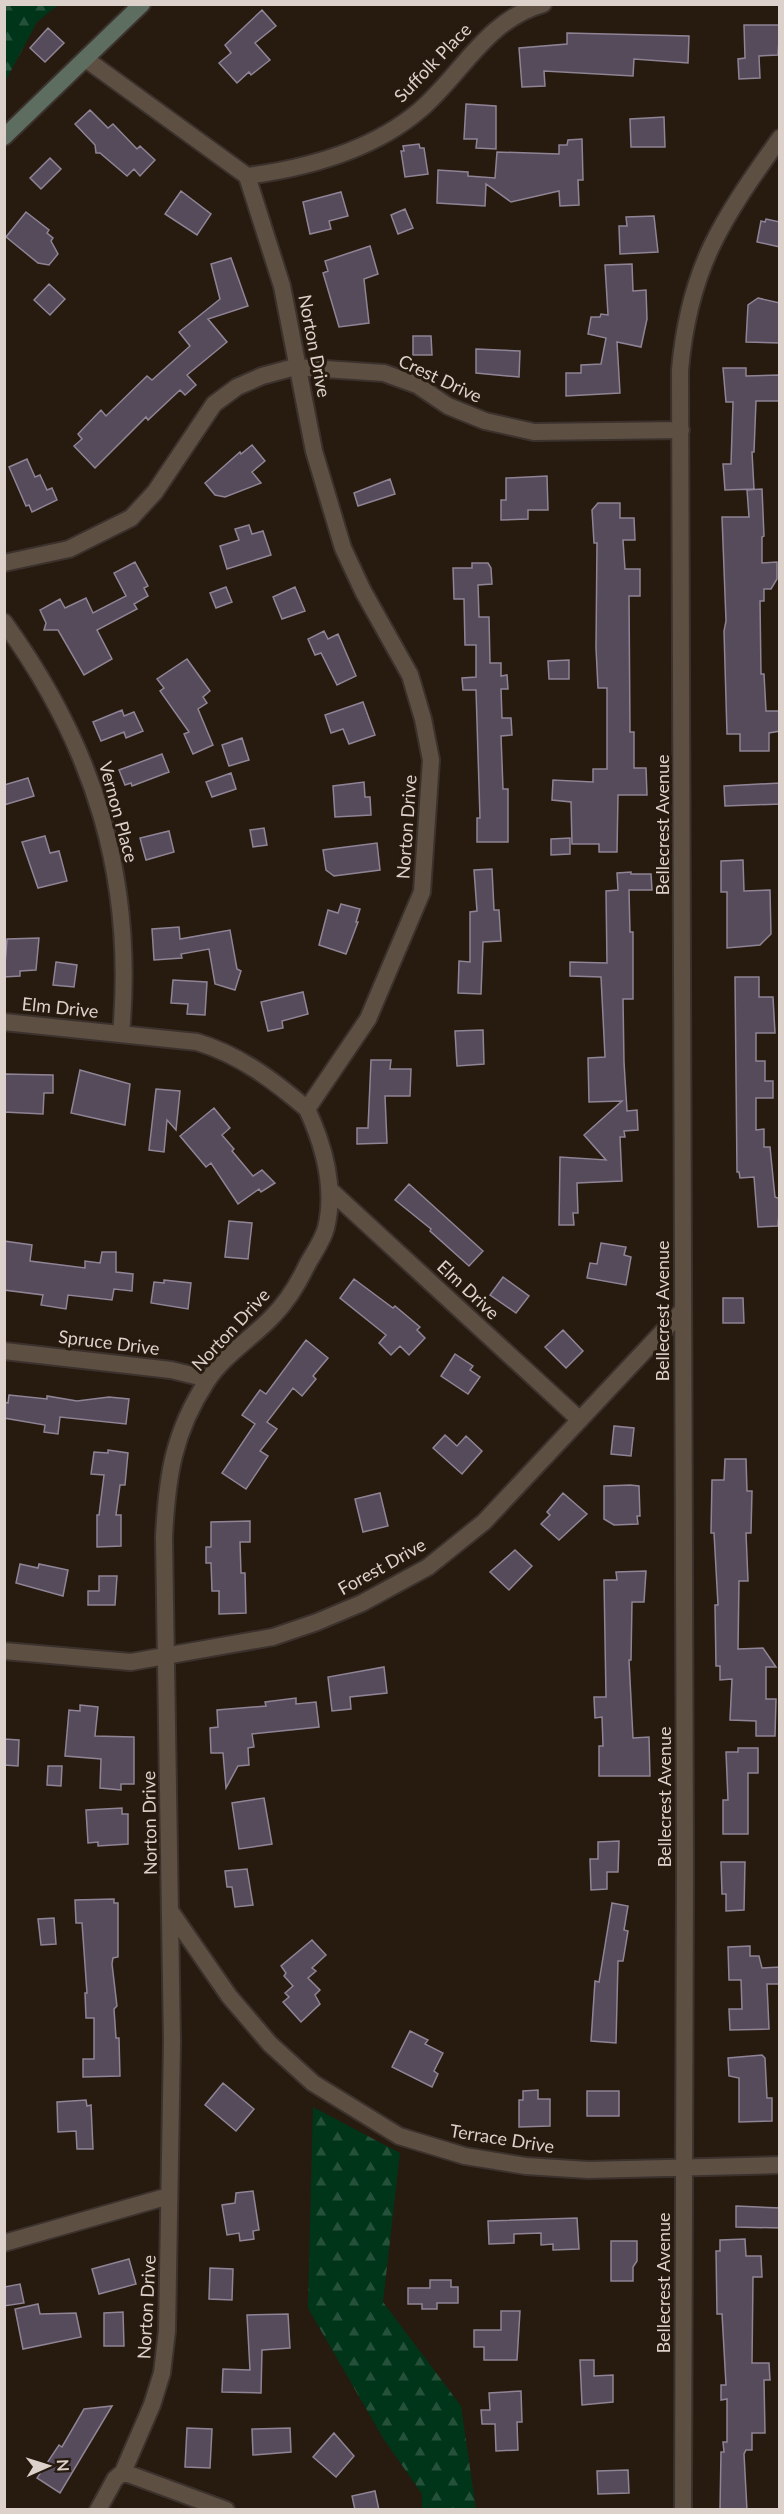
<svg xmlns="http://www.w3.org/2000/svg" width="784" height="2514" font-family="Lato,sans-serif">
<defs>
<pattern id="forest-firs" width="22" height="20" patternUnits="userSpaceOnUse" patternTransform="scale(1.5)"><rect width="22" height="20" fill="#00351a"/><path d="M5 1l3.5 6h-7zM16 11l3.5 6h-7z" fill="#25513a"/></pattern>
</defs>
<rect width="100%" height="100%" fill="#271a0f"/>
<!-- forest -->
<path fill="url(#forest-firs)" d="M5 4 58 5 37 22 5 82Z
M313 2107 400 2153 383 2302 461 2406 476 2509H422V2494L383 2438 308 2308Z"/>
<!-- building -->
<path fill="#554b5b" stroke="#8f8495" stroke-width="1.5" d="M262 10 276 26 255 43 270 60 251 75 249 72 237 83 219 63 231 53 225 45Z
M744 25H780L778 55 759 56 760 78 739 79 738 59 745 58Z
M48 28 64 43 45 62 30 48Z
M567 33 689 36 688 63 634 59 633 76 544 71 545 86 522 87 519 48 567 44Z
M466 104 496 106V149L476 148 477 139H464Z
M90 110 108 128 113 124 137 149 140 146 155 160 140 176 134 169 127 176 100 153H96L95 145 75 124Z
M664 117 665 147H631L630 119Z
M582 139 583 180H578L579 205 560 206 559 191 511 202 486 184 485 206 437 203 438 170 468 172V176L495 178 497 152 559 154V145H567L568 140Z
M419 144 420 148H424L428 174 405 177 401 151H404L403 146Z
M50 158 61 169 41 189 30 178Z
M181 191 211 214 197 235 165 214Z
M341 192 348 216 329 221 331 229 310 234 303 202Z
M405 209 413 228 398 234 391 215Z
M26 212 49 230 47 233 53 238 51 241 58 254 49 265 38 263 6 237Z
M654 216 658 252 620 254 619 226H627L626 217Z
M766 219 780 222V247L757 242 761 221 765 222Z
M370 246 378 274 364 279 369 323 339 327 323 273 328 271 325 261Z
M231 258 248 306 208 319 227 342 187 375 196 385 185 395 180 390 148 420 146 417 95 468 74 446 82 439 78 434 101 410 106 416 147 376 152 380 190 346 179 332 220 299 211 264Z
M632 264 633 291 646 290 647 319 641 347 617 342 620 393 566 396V373H581V365L601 364 606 338 588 334 591 317H600L601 314 608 315 605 265Z
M49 284 65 299 50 315 34 300Z
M758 298 780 303V343L746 342 748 305Z
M413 336H431L432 355H413Z
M476 349 520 351 519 377 476 373Z
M723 368H746V376L779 375V401H756L754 452H752L754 489 725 490 723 464H731L733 402H726Z
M252 445 265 461 252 472 261 483 225 497 215 495 205 483 240 452 241 454Z
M27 459 35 477 40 475 47 490 52 488 57 500 32 512 29 505 26 506 9 467Z
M547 476 548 510H528V519L501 520V500H506V478Z
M390 479 395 494 358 506 354 493Z
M762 489 764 536 762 537V563L777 562V579L771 589H764V601H760L761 674H764L766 711H780V731L769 733V751H740V734H727L724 631 726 621 722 517H749L747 490Z
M598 503H620V518H634L635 540H623L625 569H640V596H629L630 732H634V768H646L647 795H618L617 852H599V844H572L571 802 552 800 553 780 593 782V769H607V688H598L596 648 597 543H594L592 510Z
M249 525 252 534 263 531 271 555 227 569 220 546 239 540 235 529Z
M135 562 148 586 144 588 148 596 134 604 137 609 97 630 112 659 84 675 58 630H44L46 623 40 610 60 599 65 608 86 598 93 613 126 596 114 573Z
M472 563H488L491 568 492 584 478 585 479 617H489L490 663H501V676L507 675 508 689H501L502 718H511L512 735 501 736 503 789H508V842H477V818H480L476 690H463L462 678 476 677V645H465L464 599H454L453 568H472Z
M226 587 232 602 216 608 210 593Z
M295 587 305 611 282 619 273 597Z
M324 631 328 639 338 634 356 676 337 685 321 653 315 655 308 639Z
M187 659 210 691 203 697 207 703 198 709 213 745 193 754 184 734 189 732 160 691 164 688 157 679Z
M569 660V679H549L548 661Z
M363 702 375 735 349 744 343 729 331 733 325 715Z
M122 710 124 716 134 712 143 731 126 738 124 732 101 741 93 722Z
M242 738 249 760 229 766 222 745Z
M162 754 169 772 132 786 131 783 125 785 119 770Z
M231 773 236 789 212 797 206 782Z
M28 778 34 796 4 805V785Z
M364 782 365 797H370L371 815 335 817 333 786Z
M780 783V804L725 806 724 786Z
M264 828 267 845 253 847 250 830Z
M169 831 174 852 146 860 140 838Z
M45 836 50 853 59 851 67 881 38 888 22 842Z
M570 838V854L551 855V839Z
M377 843 380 870 334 876 326 870 323 850Z
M743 860 744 891 770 890 771 934 760 945 727 948V892H721V861Z
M492 869 494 910H499L501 941 483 942 481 994 458 993 459 961 470 962V912L477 911 474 870Z
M631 872V874H651L652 890H629L630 932H633V999H623L624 1062 627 1111 637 1110 638 1130 624 1131 625 1137H620L622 1181 577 1183 578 1213H573L574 1225H559L560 1157 606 1160 584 1135 622 1101 589 1102 588 1058 605 1057 601 977 570 976V962L607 963 606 891 618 890 617 873Z
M341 904 360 909 356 922H358L346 954 319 945 328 910 338 913Z
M179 927 180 939 230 930 237 969 241 971 235 990 215 984 209 949 181 954 182 958 154 960 152 929Z
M39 938 36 970 20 971V976L4 977 7 939Z
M56 962 77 965 74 987 53 985Z
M735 977H759V997H773L775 1033H756V1061H765V1081H773V1098H756V1130L764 1129V1147H770L775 1197 780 1199 778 1226 758 1227 754 1177 740 1178 739 1172H737Z
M173 980 207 982 205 1015 187 1014 188 1004 171 1003Z
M303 992 308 1014 282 1021 283 1028 268 1031 261 1002Z
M483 1030 484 1064 457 1066 455 1031Z
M371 1060H391L390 1069H411L410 1096H385L387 1143 357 1144V1128H368Z
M80 1070 130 1084 125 1125 71 1113Z
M4 1074 53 1075V1093H44L43 1114 4 1112Z
M156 1089 180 1091 176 1130 167 1120 164 1152 149 1150Z
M214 1108 230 1128 222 1135 234 1149 232 1151 253 1176 262 1170 275 1183 261 1192 259 1189 238 1204 211 1163 206 1167 180 1136Z
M409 1184 483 1251 469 1266 430 1231 431 1229 395 1200Z
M229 1221 252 1223 248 1259 225 1257Z
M4 1241 32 1245 30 1261 85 1268V1261L100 1263 102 1252H116V1272L133 1274 132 1291 114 1289 112 1300 68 1295 66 1309 41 1305 43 1295 4 1290Z
M601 1243 626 1247 624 1255 631 1257 626 1285 587 1278 590 1263 597 1264Z
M503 1277 529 1296 516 1313 490 1295Z
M354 1279 393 1308 395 1306 420 1327 417 1330 425 1338 409 1355 400 1346 391 1355 379 1343 386 1335 340 1298Z
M164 1280 191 1283 188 1309 151 1303 154 1282 164 1283Z
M723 1298H743L744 1323H723Z
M563 1330 583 1351 566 1368 545 1347Z
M306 1340 328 1358 313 1376 316 1379 302 1396 293 1388 267 1422 277 1429 260 1451 268 1456 246 1489 222 1473 255 1424 242 1415 260 1390 266 1394Z
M455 1354 473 1366 470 1370 480 1377 468 1394 441 1376Z
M9 1395 47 1399V1396L77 1401 109 1397 129 1399 126 1424 60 1417 58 1434 44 1432 45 1425 4 1418V1402L8 1403Z
M614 1426 634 1428 631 1456 611 1454Z
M445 1435 457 1446 466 1436 482 1451 462 1474 433 1448Z
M108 1450 128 1453 125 1485H120L116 1515H121V1546L97 1547V1515H99L104 1475 91 1474 94 1452 108 1453Z
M725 1459H746L747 1491H752L751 1533H746L748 1581H739L738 1649 763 1648 776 1667H766V1699H776L775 1736H756V1721L730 1720 732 1679 720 1680V1666H716L715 1605H718L714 1533H711L712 1480H724Z
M630 1485 639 1486 640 1516H637L638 1524 614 1525 604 1519V1486Z
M380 1493 388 1526 363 1532 355 1499Z
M563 1493 587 1514 559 1540 541 1524 550 1515 547 1512Z
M250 1521V1542H240L241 1573H245L246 1613 219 1614V1591H212L211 1563H206V1547H211V1522Z
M515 1550 532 1566 509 1590 490 1572Z
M20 1564 38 1568 39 1564 68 1570 63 1596 16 1583Z
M646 1571 644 1602H632L631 1660H629L633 1738 649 1737 650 1776H599V1746H603L602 1717 595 1718 594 1697H606L604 1580H617L616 1572Z
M99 1576H117L115 1605H88V1591H99Z
M384 1667 387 1693 350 1697 351 1709 332 1711 328 1677Z
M296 1698V1704L316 1702 319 1727 252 1734 254 1747 248 1748 249 1765 238 1766 226 1788 223 1753H211L210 1728 218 1727 217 1710 266 1706 265 1702Z
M80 1705 98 1707 95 1736 134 1737V1784H121V1790L100 1788 101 1759 65 1756 69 1710 80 1711Z
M4 1739 19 1740 18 1766 4 1765Z
M738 1748H758V1773H748V1834H723V1800H728L726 1752H738Z
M48 1766H62L61 1786 47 1785Z
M264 1798 272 1844 239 1849 232 1803Z
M122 1808V1814H128V1844L98 1846V1842L88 1843 86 1810Z
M619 1841 618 1872H607V1889L591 1890 590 1859H598V1842Z
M721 1862H745L744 1910 726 1911V1894H722Z
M247 1869 253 1905 235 1907 232 1887H227L225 1871Z
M114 1899V1903H118V1957L113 1958 112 1964 117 2006 114 2009 116 2038H119L120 2076 83 2077V2059H94V2018H86L85 1993H87L82 1923H76L75 1900Z
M612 1903 628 1906 624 1930 628 1931 623 1961H618L616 2043 591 2041 595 1981 599 1982Z
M54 1918 56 1944 41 1945 38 1919Z
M312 1940 326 1955 312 1968 316 1971 308 1978 320 1990 315 1995 320 2004 301 2022 283 2002 289 1997 285 1993 293 1986 284 1976 286 1973 281 1966Z
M750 1946V1956H759L762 1968 780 1967V1984H767L769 2029 730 2030 729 2009H742L741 1980H729L728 1947Z
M410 2031 428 2040 425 2044 443 2053 434 2071 438 2074 432 2087 392 2067Z
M762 2055 765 2058 767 2098H772V2121L739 2122V2078L729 2076 728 2058Z
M223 2083 254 2109 236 2131 205 2105Z
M538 2090V2099H550V2126L519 2127V2100H523V2091Z
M587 2091H619V2116H587Z
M86 2100 87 2106 91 2105 93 2149H77L76 2131 58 2132 57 2102Z
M253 2191 259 2230 253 2231 254 2239 240 2241 239 2233 227 2235 222 2205 235 2203 236 2193Z
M736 2206 780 2208V2228L736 2227Z
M577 2218 579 2249 553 2250V2244L541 2245V2233L514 2234V2243L489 2244 488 2221Z
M745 2239 746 2256H761L762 2277H753L752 2363H769L770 2380H764L765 2433H752V2450H746L744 2454 747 2510H720L721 2452H724L723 2442H727V2399L721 2400V2385H726L722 2314H717L716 2251H720V2240Z
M611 2241H637V2261L633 2267V2281H611Z
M129 2259 136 2284 99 2294 92 2269Z
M210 2268 233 2269 232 2300 209 2299Z
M430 2280H451V2287H458V2303H437V2309H422V2304H408V2288H430Z
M20 2284 24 2303 4 2306V2287Z
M38 2304 40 2314 76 2313 81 2337 23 2349 15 2309Z
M501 2311H520L517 2360H484V2347H474V2330H501Z
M123 2312 124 2346H104V2313Z
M288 2314 290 2348 262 2350 261 2393 222 2392 223 2369 250 2370 247 2315Z
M580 2360H594V2376L613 2375V2402L582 2405Z
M521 2391 522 2422H517L518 2450 496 2451 495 2424H482L481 2410H490L489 2393Z
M112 2406 60 2493 37 2478 59 2445 62 2447 84 2409Z
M187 2428 212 2429 210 2468 185 2467Z
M290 2428 291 2452 253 2455 252 2429Z
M334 2433 354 2456 336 2477 313 2457Z
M628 2470 629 2493 598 2494 597 2471Z
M375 2491 379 2510H355L352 2496Z"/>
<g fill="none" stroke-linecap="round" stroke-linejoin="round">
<defs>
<path id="minor" d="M87 60 247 176 282 286 314 451 343 548 363 591 410 675 423 719 431 760 422 892 368 1019 307 1109C324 1146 336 1187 326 1228 323 1240 313 1254 307 1265 298 1284 287 1302 272 1317 251 1339 223 1356 207 1381 173 1433 167 1477 164 1537L172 2042 167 2331 162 2373 152 2405 123 2472 115 2479 98 2510
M247 176C307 168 372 151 420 110 462 74 486 20 543 4
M4 563 69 549 131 518 155 492 214 404 237 387 262 376 295 367 384 373 417 385 448 406 485 421 534 432 681 430
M4 622C95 748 135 879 121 1034
M4 1022 197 1042C240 1055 273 1080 307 1109
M329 1189 580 1420
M4 1351 171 1370 208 1379
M4 1651 131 1662 273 1637 317 1622 362 1603 428 1567 484 1522 682 1311
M171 1912 229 1996 270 2044 313 2083 399 2136 465 2156 526 2166 588 2170 780 2165
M4 2243 169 2196
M123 2472 226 2510
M683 2510 685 1866 680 370C689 267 722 220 780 138"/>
<path id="secondary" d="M4 137 142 4"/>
</defs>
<!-- minor casing -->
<use href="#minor" stroke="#3c322d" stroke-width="20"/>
<!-- secondary casing -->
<use href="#secondary" stroke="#3c322d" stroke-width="20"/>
<!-- minor -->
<use href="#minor" stroke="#5e4f43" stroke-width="16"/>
<!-- secondary -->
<use href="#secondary" stroke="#5d6e60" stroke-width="16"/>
</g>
<g text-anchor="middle" stroke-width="6" stroke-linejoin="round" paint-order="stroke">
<!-- street labels -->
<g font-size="18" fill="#dcd2cb" stroke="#271a0f">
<text transform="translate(433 63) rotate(-46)" y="6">Suffolk Place</text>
<text transform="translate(314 346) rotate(79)" y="6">Norton Drive</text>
<text transform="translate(440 379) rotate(25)" y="6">Crest Drive</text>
<text transform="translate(118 812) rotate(75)" y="6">Vernon Place</text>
<text transform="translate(663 825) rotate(-90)" y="6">Bellecrest Avenue</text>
<text transform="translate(407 827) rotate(-86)" y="6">Norton Drive</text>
<text transform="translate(60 1008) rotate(6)" y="6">Elm Drive</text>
<text transform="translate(468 1290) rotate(43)" y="6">Elm Drive</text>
<text transform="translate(663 1311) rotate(-90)" y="6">Bellecrest Avenue</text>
<text transform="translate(231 1330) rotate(-47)" y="6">Norton Drive</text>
<text transform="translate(109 1343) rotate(7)" y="6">Spruce Drive</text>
<text transform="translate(382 1567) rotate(-29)" y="6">Forest Drive</text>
<text transform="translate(665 1797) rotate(-90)" y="6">Bellecrest Avenue</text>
<text transform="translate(150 1823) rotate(-91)" y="6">Norton Drive</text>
<text transform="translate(502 2139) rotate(9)" y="6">Terrace Drive</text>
<text transform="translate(664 2283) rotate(-90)" y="6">Bellecrest Avenue</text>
<text transform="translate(147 2307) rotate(-87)" y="6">Norton Drive</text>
</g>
</g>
<!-- border -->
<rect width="784" height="2514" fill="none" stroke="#dcd2cb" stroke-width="12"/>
<!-- north arrow -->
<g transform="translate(48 2466) rotate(87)" stroke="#271a0f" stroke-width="4.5" paint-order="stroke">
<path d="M0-4.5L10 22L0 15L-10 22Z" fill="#dcd2cb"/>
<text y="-9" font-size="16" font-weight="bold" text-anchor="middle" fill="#dcd2cb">N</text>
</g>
</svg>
